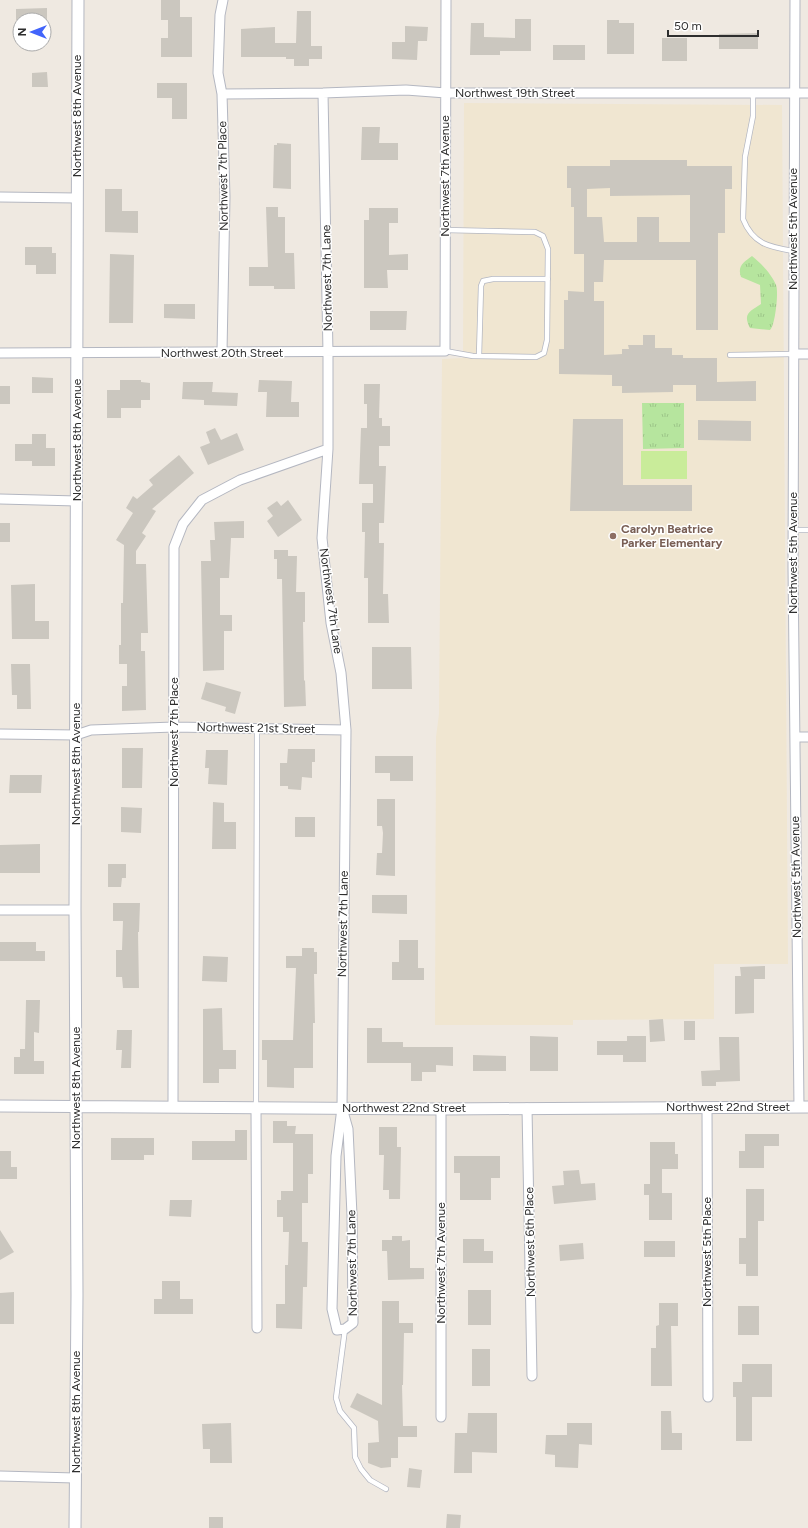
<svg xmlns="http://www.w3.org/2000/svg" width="808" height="1528" font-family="Figtree,sans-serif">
<defs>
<pattern id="park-tufts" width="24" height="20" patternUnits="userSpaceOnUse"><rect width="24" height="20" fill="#b6e59e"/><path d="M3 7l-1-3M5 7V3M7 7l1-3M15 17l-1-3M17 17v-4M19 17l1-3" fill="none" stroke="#9dc588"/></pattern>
</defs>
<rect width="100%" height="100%" fill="#efe9e1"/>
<!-- education -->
<path fill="#f0e6d1" d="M464 103 782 105 788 964H714V1019L573 1020V1025H435L436 737 439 714 442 359 463 358Z"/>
<!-- park -->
<path fill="url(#park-tufts)" d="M752 256C761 263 772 275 776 285 779 291 775 327 770 330L750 328C742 313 751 311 761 304L760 285 741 277C737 266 744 262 752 256Z
M642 403H684V448L643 449Z"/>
<!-- pitch -->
<path fill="#c9ec9a" d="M641 451H687V479H641Z"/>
<!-- building -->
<path fill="#cbc7bf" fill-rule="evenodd" d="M161 0H180V17H192V57H161V38H168V20H161Z
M47 8V20H16V9Z
M297 11H311V46H322V59H309V66H294V59H286V57H241V29L275 27V43H296Z
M515 19H531V51H500V55H470L471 23H484V37L515 38Z
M607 20H619V23H634V54H607Z
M405 26 428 27 427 41H418L417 60 392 59V42H405Z
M758 33V49H719V34Z
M662 38H687V61H662Z
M553 45H585V60H553Z
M47 72 48 87H32V73Z
M157 83H187V119H172V98H157Z
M362 127H380L379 143H398V160H361Z
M277 143 291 144V189L273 188 274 145H277Z
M610 160H687V166H732V189H725V233H718V330H696V260H604L603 282H594V301H604V355L622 354V349H629L628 345H643V335H655V348H672V355H683V358H717V382L756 381V401H696V385H673V392L622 393V386H612V375L559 374V349H564V300H568V291L584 292V254H574V207H571V188H567V166H610ZM610 188V196L690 195V242H659V217H637V242H604L602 217H587V189Z
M105 189H122V211H138V233L105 232Z
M266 207H278V217H285V253H294L295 289H274V286H249V267H268Z
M369 208H398V223H389V255L408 254V270H387L388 288H364V220H369Z
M25 247H52V253H56V274H36V265H25Z
M110 254 134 255 133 323H109Z
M164 304H195V319L164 318Z
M370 311H407L406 330H370Z
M32 377 53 378V393H32Z
M120 380H141V382L150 383V400H141V408H121V418H107V390H120Z
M259 380 292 381 291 402H299V417H266L267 392H258Z
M183 382H213L212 392 238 393 237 406 204 405V400L182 399Z
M364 384H380L379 418H382V426H390V446H379V466H386L384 523H379V543H384L383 594H388L389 623H368V578H364L365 532H362V503H373V484H359L361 428H367V404H364Z
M0 386H10V404H0Z
M573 419H623V485H692V511H570Z
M698 420 751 421V441L698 440Z
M215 428 221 440 237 433 244 450 208 465 200 447 210 443 206 432Z
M32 434H46V448H55V466H32V461H15V444H32Z
M179 455 194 473 152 509 156 511 142 533 146 536 136 551V564H146L148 633H141V651H145L146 710 122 711V686H127V664H119V645H121V603H123L124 545 116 540 133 513 126 508 133 496 137 499 153 485 149 480Z
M288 500 302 520 278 537 267 521 273 516 267 508 277 501 281 506Z
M244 521V538H231L229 578H220V615H232V631H224V670L203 671 201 561H211L210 540H215L214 522Z
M0 523H10V542H0Z
M274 550H288V556H297L296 592H305V622H303L304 681 305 680 306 706 284 707 282 579H277V559H274Z
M35 584V621H49V639H12L11 585Z
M372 647H411L412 689H372Z
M11 664H30L31 709H17V695H12Z
M206 682 241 692 235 714 225 711 226 707 201 699Z
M122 748H143L142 788H122Z
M288 749H315V762H312V778L302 777 301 790 288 789V786H280V763H287Z
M206 750H228L227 785 208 784 209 768H205Z
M375 756H413V781H390V773H375Z
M10 775H42L41 793H9Z
M377 799H395V876L376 875 377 853H382L383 833 382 826H377Z
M213 802 224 803V822H236V849H212Z
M121 807 142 808 141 833 121 832Z
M295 817H315V837H295Z
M40 844V873H0V845Z
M108 864H126V878H122L121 887H108Z
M372 895H407V914L372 913Z
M113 903H140L139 932H138L139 988H123L122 977H116V950H122L123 921H113Z
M399 940H418V968H424V980H392V962H399Z
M0 942H36V951H45V961H0Z
M302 948H314V952H317V974H314L315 1023H313V1068H294V1088L267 1087V1060H262V1040H293L296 968H286V956H302Z
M203 956 228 957 227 982 202 981Z
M765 966V979H754V1013L735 1014V976H741L740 967Z
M26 1000H40L39 1033 34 1032V1061H44V1074H14V1057H20V1049H25Z
M222 1008 223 1050H236V1069H219V1083H203V1009Z
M663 1019 665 1041 650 1042 649 1020Z
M684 1021H695V1040H684Z
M367 1028H382V1042H403V1047H453V1066L436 1065V1072H422V1081H411V1063H367Z
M117 1030H132L131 1068H121L122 1050H116Z
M530 1036 558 1037V1071H530Z
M627 1036H646V1062H623V1055H597V1041H627Z
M719 1037H739L740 1081 716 1082V1086H702L701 1071 720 1070Z
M473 1055 506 1056V1071H473Z
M273 1121H287V1126H296L295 1134H313V1174H308V1203H302V1242H308L307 1287H303L302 1329 276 1328V1304H285V1265H288L289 1232H283V1217H277V1200H281V1191H293V1143H273Z
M379 1127H397V1147H401L400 1199H389V1190H383L384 1155H379Z
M235 1130H247V1160H192V1141H235Z
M745 1134H779V1146H764V1168H739V1151H745Z
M111 1138H154V1155H144V1160H111Z
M650 1142H675V1154H678V1169H662V1193H672V1220H649V1195H644V1184H650Z
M0 1151H11V1167H17V1179H0Z
M454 1156H500V1178H491V1200H460V1173H454Z
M579 1170 581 1184 595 1183 596 1200 554 1204 552 1186 564 1185 563 1171Z
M746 1189H764V1221H758V1276H746V1264H739V1238H746Z
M170 1200H192L191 1217 169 1216Z
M0 1230 14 1252 0 1260Z
M392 1236H402V1241L410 1240V1268H424V1279L388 1280 387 1251H382V1240H392Z
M463 1239H484V1251H493V1263H463Z
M644 1241H675V1257H644Z
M583 1243 584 1259 560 1261 559 1245Z
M162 1281H180V1299H193V1314H154V1299H162Z
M468 1290H491V1325H468Z
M14 1292V1324H0V1293Z
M382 1301H399V1323H413V1333H404L403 1385H402L403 1426H417V1437H398V1458H391V1467L381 1468 368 1463V1443L379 1442 378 1421 350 1407 357 1393 382 1405Z
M659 1303H678V1326H671L672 1386H651V1348H656V1326L659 1325Z
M738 1306H759V1335H738Z
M472 1349H490V1386H472Z
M742 1364H772V1397H752V1441H736V1397H733V1382H742Z
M661 1411H671L672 1433H682V1450H661Z
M468 1413H497V1453L472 1452V1473H454L455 1433H467Z
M231 1423 232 1463H210V1449H203L202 1424Z
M567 1423H592V1445L579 1444 578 1468 555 1467V1455L545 1454 546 1435H567Z
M409 1468 422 1470 420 1488 407 1487Z
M447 1514 461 1515 460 1528H446Z
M209 1517H223V1528H209Z"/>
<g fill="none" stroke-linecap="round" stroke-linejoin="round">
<defs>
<path id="service" d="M753 93V116L745 157 743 219C753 244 769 247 793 251
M445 351 473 356 536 357 544 353 547 340 548 249 543 236 535 232 445 230
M730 355 793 354
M479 356 481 286 483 281 493 279H548
M793 530H808
M256 1107 257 728
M345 1329 336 1398 340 1411 354 1428 355 1457 361 1469 370 1480 386 1489"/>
<path id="minor" d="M795 0 793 567 799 1107
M323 93 328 353V449L322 538 331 623 341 673 346 730 342 1108 336 1156 332 1309 337 1330 345 1329 353 1323 352 1215 348 1129 342 1108
M222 94 323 93 406 90 446 93H808
M0 197 77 198
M222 352 225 197 222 94 218 73 220 15 223 0
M0 353 445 351 446 0
M793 354H808
M0 499 77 501
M0 734 76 735 91 730 174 727 346 730
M795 737H808
M0 910H75
M173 1107 174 547 183 524 202 500 240 480 328 449
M707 1107 708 1397
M256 1108 257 1328
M527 1108 532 1376
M441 1417V1109
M0 1476 75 1478"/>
<path id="tertiary" d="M0 1106 441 1109 808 1107
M75 1528 77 1295 75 910 78 0"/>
</defs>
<!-- service casing -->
<use href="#service" stroke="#b4b7c1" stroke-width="6"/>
<!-- minor casing -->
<use href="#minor" stroke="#b4b7c1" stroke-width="11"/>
<!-- tertiary casing -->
<use href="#tertiary" stroke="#b4b7c1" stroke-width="13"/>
<!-- service -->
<use href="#service" stroke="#fff" stroke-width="4.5"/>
<!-- minor -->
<use href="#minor" stroke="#fff" stroke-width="9"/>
<!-- tertiary -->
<use href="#tertiary" stroke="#fff" stroke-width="11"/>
</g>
<!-- markers -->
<circle fill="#8d6e63" stroke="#fff" stroke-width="1.5" cx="613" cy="536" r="4"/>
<g text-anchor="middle" stroke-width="3" stroke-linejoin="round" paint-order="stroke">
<!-- street labels -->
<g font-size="12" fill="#2e2e2e" stroke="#fff">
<text x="515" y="97">Northwest 19th Street</text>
<text transform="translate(77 116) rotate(-90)" y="4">Northwest 8th Avenue</text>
<text transform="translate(223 176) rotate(-91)" y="4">Northwest 7th Place</text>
<text transform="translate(445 176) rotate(-90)" y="4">Northwest 7th Avenue</text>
<text transform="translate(793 229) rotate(-90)" y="4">Northwest 5th Avenue</text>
<text transform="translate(327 278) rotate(-91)" y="4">Northwest 7th Lane</text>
<text x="222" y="357">Northwest 20th Street</text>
<text transform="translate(77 440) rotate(-90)" y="4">Northwest 8th Avenue</text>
<text transform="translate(793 553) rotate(-90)" y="4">Northwest 5th Avenue</text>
<text transform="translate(331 601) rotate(82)" y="4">Northwest 7th Lane</text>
<text transform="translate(256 728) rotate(1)" y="4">Northwest 21st Street</text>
<text transform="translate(174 732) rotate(-90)" y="4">Northwest 7th Place</text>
<text transform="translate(76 764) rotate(-90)" y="4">Northwest 8th Avenue</text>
<text transform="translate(796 877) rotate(-91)" y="4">Northwest 5th Avenue</text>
<text transform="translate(343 924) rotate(-89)" y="4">Northwest 7th Lane</text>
<text transform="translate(76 1088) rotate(-90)" y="4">Northwest 8th Avenue</text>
<text x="728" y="1111">Northwest 22nd Street</text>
<text x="404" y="1112">Northwest 22nd Street</text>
<text transform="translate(530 1242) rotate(-91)" y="4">Northwest 6th Place</text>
<text transform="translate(707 1252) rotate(-90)" y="4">Northwest 5th Place</text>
<text transform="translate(352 1263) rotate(-91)" y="4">Northwest 7th Lane</text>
<text transform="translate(441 1263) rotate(-90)" y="4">Northwest 7th Avenue</text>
<text transform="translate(76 1412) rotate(-90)" y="4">Northwest 8th Avenue</text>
</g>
<!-- education labels -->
<g font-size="12" font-weight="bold" fill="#785e54" stroke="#fff" text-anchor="start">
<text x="621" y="533">Carolyn Beatrice<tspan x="621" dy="14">Parker Elementary</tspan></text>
</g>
</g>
<!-- north arrow -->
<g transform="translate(32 32) rotate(270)"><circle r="19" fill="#ffffff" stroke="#ababab"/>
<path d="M0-3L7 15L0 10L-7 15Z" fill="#4264fb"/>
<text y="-6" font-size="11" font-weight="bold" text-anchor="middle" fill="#2e2e2e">N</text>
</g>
<!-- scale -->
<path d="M668 30v6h90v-6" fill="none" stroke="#2e2e2e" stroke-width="2"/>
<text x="674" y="30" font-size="12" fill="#2e2e2e" stroke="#ffffff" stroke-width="3" paint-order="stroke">50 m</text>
</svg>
